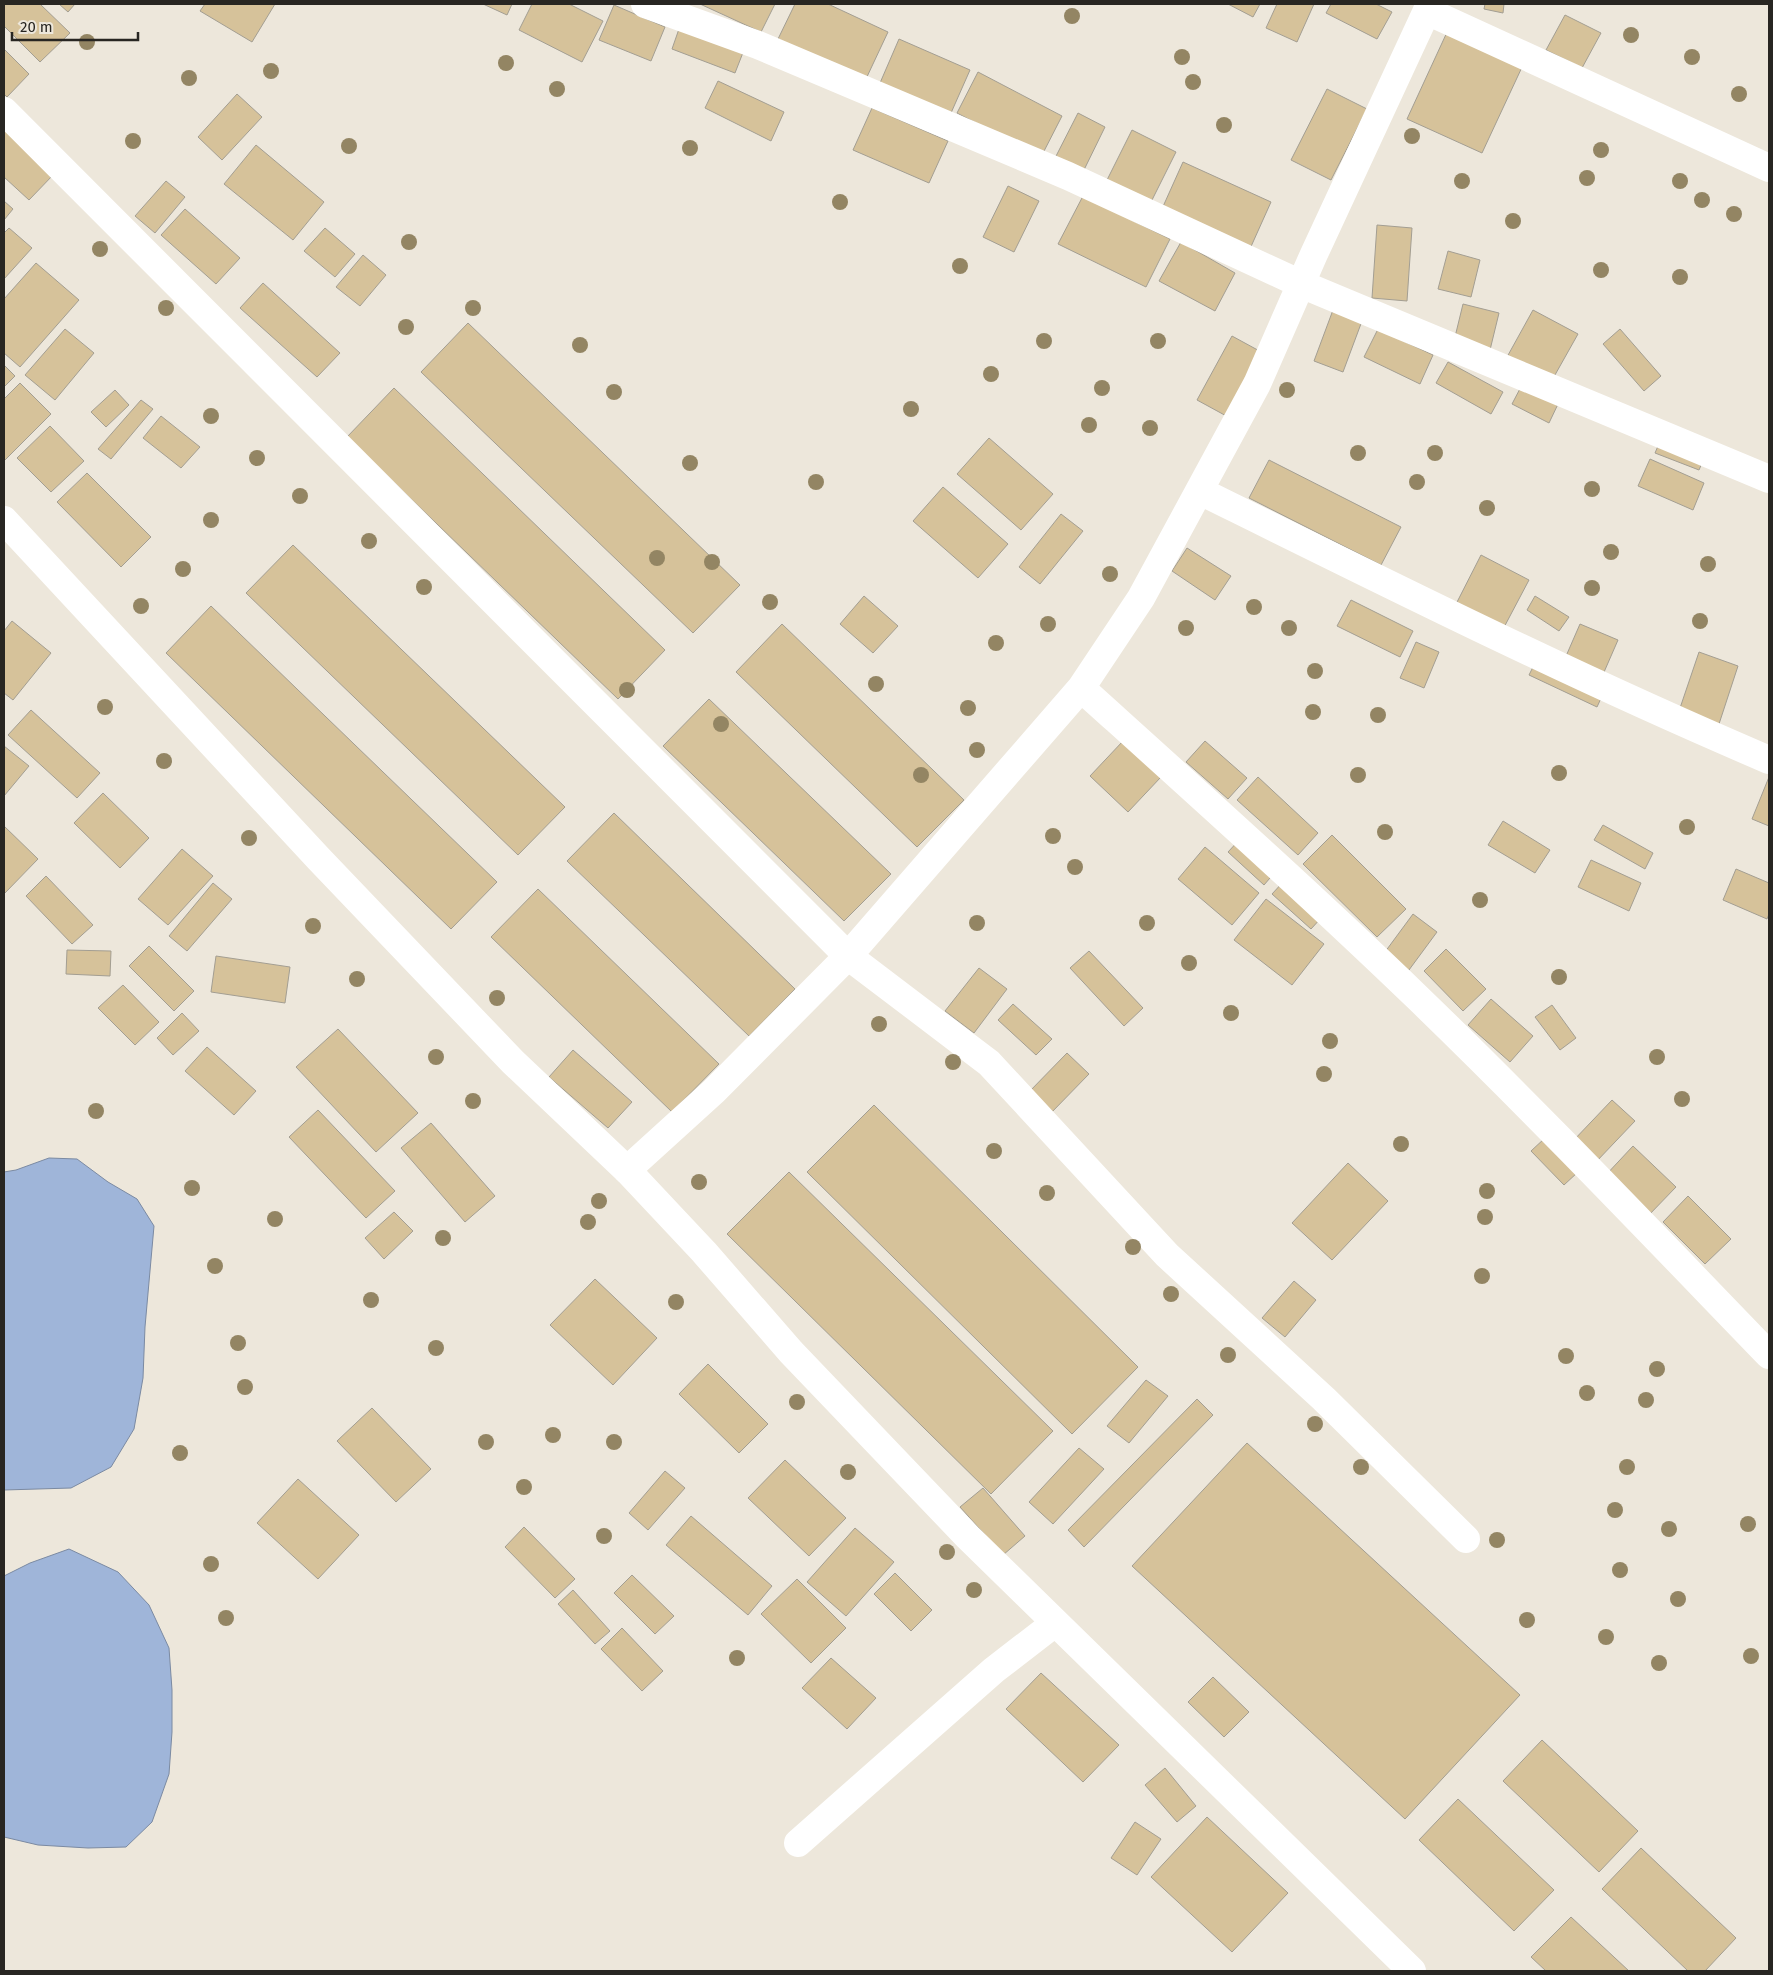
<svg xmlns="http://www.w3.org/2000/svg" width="1773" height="1975" font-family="'Fira Sans',sans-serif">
<rect width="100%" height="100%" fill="#ede7db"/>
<!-- water -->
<path fill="#9fb5d9" stroke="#7b8aa2" d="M49 1158 77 1159 108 1182 137 1199 154 1226 145 1327 143 1378 134 1429 111 1467 71 1488 4 1490V1172L16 1170Z
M69 1549 118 1572 149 1605 169 1648 172 1690V1732L169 1774 152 1822 126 1847 88 1848 38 1845 4 1837V1576L30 1563Z"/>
<!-- building -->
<path fill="#d6c29a" stroke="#a39e92" d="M4 4H40L70 33 40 62 4 26Z
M59 4H75L68 12Z
M205 4H275L252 42 200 11Z
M483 4H512L507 15Z
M532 4H569L603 21 582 62 519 30Z
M700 4H775L761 32Z
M795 4H828L888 32 865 81 778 39Z
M1228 4H1260L1253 17Z
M1277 4H1314L1297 42 1266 28Z
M1331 4H1376L1392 12 1377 39 1326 13Z
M1485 4H1504L1503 13 1484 9Z
M614 5 665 27 651 61 599 40Z
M1565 15 1601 33 1582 68 1546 50Z
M680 26 744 50 735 73 672 49Z
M1448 30 1523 65 1482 153 1407 119Z
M899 39 970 70 951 113 880 83Z
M4 49 29 74 7 97 4 94Z
M978 72 1062 116 1041 157 957 113Z
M718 81 784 112 771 141 705 108Z
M1327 89 1367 109 1331 180 1291 160Z
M237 94 262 117 222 160 198 137Z
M872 108 948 141 929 183 853 150Z
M1078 113 1105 127 1081 176 1053 162Z
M4 126 54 174 29 200 4 177Z
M1132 130 1176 152 1149 206 1105 184Z
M256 145 324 202 293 240 224 184Z
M1183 162 1271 202 1249 251 1161 211Z
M166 181 185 197 155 233 135 216Z
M1008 186 1039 201 1014 252 983 237Z
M1083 196 1170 239 1146 287 1058 244Z
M4 201 13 209 4 220Z
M185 209 240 258 216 284 161 235Z
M1377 225 1412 228 1407 301 1372 298Z
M9 228 32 248 4 279V233Z
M325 228 355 254 335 277 304 251Z
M1181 242 1235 273 1215 311 1159 281Z
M1448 251 1480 260 1471 297 1438 289Z
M363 255 386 275 360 306 336 287Z
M36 263 79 300 20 367 4 353V299Z
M263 283 340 353 317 377 240 308Z
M1463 304 1499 313 1490 350 1454 341Z
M1333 310 1362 321 1343 372 1314 361Z
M1533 310 1578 334 1551 382 1507 357Z
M468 323 740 585 693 633 421 372Z
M65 329 94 353 55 400 25 375Z
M1378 329 1433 355 1420 384 1364 357Z
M1620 329 1661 376 1644 391 1603 344Z
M1232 336 1265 354 1230 418 1197 400Z
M1448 362 1503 392 1491 414 1436 383Z
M4 365 15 376 4 387Z
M20 383 51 414 4 461V399Z
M1523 383 1559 402 1549 423 1512 404Z
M394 388 665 650 618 699 347 437Z
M115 390 129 405 106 427 91 412Z
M141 400 153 409 111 459 98 449Z
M161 416 200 447 181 468 143 438Z
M50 426 84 461 51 492 17 458Z
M989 438 1053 494 1021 530 957 474Z
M1661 439 1705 456 1699 470 1655 453Z
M1650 459 1704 483 1693 510 1638 486Z
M1269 460 1401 527 1381 565 1249 498Z
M87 473 151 537 121 567 57 502Z
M943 487 1008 544 978 578 913 521Z
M1061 514 1083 531 1040 584 1019 567Z
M293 545 565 807 518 855 246 593Z
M1187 548 1231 576 1215 600 1172 571Z
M1481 555 1529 580 1501 633 1454 608Z
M864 596 898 626 873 653 840 624Z
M1535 596 1569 617 1559 631 1527 610Z
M1351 600 1413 631 1400 657 1337 626Z
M211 606 497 882 451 929 166 653Z
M12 621 51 653 13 700 4 693V631Z
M782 624 964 800 917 847 736 672Z
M1580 624 1618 640 1601 679 1563 663Z
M1416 642 1439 652 1424 688 1400 678Z
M1699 652 1738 666 1718 727 1678 714Z
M1535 663 1603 694 1597 707 1529 675Z
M709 699 891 874 844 921 663 746Z
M31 710 100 773 77 798 8 735Z
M1123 741 1161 777 1128 812 1090 776Z
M1205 741 1247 778 1228 799 1186 762Z
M4 746 29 766 4 796Z
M1258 777 1318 833 1298 855 1237 800Z
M1769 777V826L1752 819Z
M103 793 149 838 120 868 74 823Z
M614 813 795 989 749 1036 567 861Z
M1503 821 1550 850 1535 873 1488 845Z
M1603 825 1653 853 1645 869 1594 840Z
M4 826 38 859 4 894Z
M1332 835 1406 909 1377 937 1303 864Z
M1241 838 1276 871 1264 885 1228 852Z
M1205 847 1259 893 1232 925 1178 879Z
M182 849 213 876 168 925 138 899Z
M1591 860 1641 883 1629 911 1578 887Z
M1736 869 1769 883V914L1767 919 1723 900Z
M46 876 93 925 72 944 26 896Z
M1284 881 1322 917 1311 929 1272 894Z
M213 883 232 899 187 951 169 936Z
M538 889 719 1064 672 1112 491 937Z
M1266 899 1324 944 1292 985 1234 940Z
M1413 914 1437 932 1406 974 1382 956Z
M149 946 194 991 174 1011 129 966Z
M1446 949 1486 989 1463 1011 1424 971Z
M67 950 111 951 110 976 66 974Z
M1089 951 1143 1008 1124 1026 1070 968Z
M216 956 290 967 285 1003 211 992Z
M979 968 1007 989 974 1033 945 1011Z
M123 985 159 1022 135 1045 98 1008Z
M1491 999 1533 1036 1510 1062 1468 1025Z
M1013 1004 1052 1039 1036 1055 998 1020Z
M1552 1005 1576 1038 1560 1050 1535 1017Z
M182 1013 199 1031 173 1055 157 1038Z
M338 1029 418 1113 376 1152 296 1067Z
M207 1047 256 1091 234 1115 185 1071Z
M573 1050 632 1102 608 1128 549 1077Z
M1067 1053 1089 1074 1050 1114 1028 1093Z
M1612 1100 1635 1121 1595 1163 1572 1142Z
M874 1105 1138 1367 1072 1434 807 1172Z
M318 1110 395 1191 366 1218 289 1137Z
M431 1123 495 1196 465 1222 401 1148Z
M1545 1138 1578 1172 1564 1185 1531 1151Z
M1633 1146 1676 1187 1647 1217 1604 1177Z
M1348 1163 1388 1201 1332 1260 1292 1223Z
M789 1172 1053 1431 991 1494 727 1234Z
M1688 1196 1731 1239 1705 1264 1663 1222Z
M394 1212 413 1231 384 1259 365 1238Z
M595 1279 657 1338 613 1385 550 1325Z
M1294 1281 1316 1300 1285 1337 1262 1318Z
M708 1364 768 1424 739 1453 679 1394Z
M1146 1380 1168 1396 1129 1443 1107 1426Z
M1197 1399 1213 1415 1084 1547 1068 1530Z
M372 1408 431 1469 396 1502 337 1441Z
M1247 1443 1520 1695 1405 1819 1132 1566Z
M1079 1448 1104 1469 1053 1524 1029 1502Z
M785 1460 846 1518 809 1556 748 1498Z
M665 1471 685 1488 648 1530 629 1513Z
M298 1479 359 1535 318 1579 257 1523Z
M983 1488 1025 1536 1003 1555 960 1507Z
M691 1516 772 1586 748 1615 666 1545Z
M524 1527 575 1579 555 1598 505 1547Z
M855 1528 894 1562 846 1616 807 1582Z
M895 1573 932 1610 911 1631 874 1594Z
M632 1575 674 1616 655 1634 614 1593Z
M797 1579 846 1628 811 1663 761 1614Z
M573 1590 610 1631 595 1644 558 1604Z
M622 1628 663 1671 642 1691 601 1649Z
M831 1658 876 1698 847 1729 802 1688Z
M1041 1673 1119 1745 1083 1782 1006 1709Z
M1213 1677 1249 1712 1224 1737 1188 1702Z
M1542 1740 1638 1831 1599 1872 1503 1781Z
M1165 1768 1196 1806 1177 1822 1145 1785Z
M1458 1799 1554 1890 1514 1931 1419 1840Z
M1207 1817 1288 1893 1232 1952 1151 1877Z
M1135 1822 1161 1839 1137 1875 1111 1858Z
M1641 1848 1736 1938 1705 1971H1688L1602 1889Z
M1571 1917 1629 1971H1546L1531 1957Z"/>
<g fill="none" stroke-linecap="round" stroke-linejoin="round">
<!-- minor -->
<path stroke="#fff" stroke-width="28" d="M645 4 758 45 1068 176 1301 284 1769 479
M1427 11 1769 168
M4 111 848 956 989 1063 1167 1255 1324 1399 1466 1539
M1200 491C1388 584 1576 678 1769 760
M1081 688C1194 790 1308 892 1418 998 1538 1114 1653 1235 1769 1355
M627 1170 714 1091 848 956 1081 688 1141 598 1257 384 1314 254 1430 4
M798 1843 994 1670 1055 1623"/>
<!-- tertiary -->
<path stroke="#fff" stroke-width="28" d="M4 520 319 859 513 1062 627 1170 704 1252 791 1352 968 1537 1412 1971"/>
</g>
<!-- trees -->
<g fill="#938563">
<circle cx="1072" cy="16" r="8"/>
<circle cx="1631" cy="35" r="8"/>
<circle cx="87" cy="42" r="8"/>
<circle cx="1182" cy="57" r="8"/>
<circle cx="1692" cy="57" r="8"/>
<circle cx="506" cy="63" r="8"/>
<circle cx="271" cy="71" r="8"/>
<circle cx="189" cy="78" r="8"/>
<circle cx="1193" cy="82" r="8"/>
<circle cx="557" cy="89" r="8"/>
<circle cx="1739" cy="94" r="8"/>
<circle cx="1224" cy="125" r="8"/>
<circle cx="1412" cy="136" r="8"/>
<circle cx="133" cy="141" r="8"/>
<circle cx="349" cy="146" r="8"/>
<circle cx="690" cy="148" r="8"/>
<circle cx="1601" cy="150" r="8"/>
<circle cx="1587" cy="178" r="8"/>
<circle cx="1462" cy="181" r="8"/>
<circle cx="1680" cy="181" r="8"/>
<circle cx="1702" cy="200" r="8"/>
<circle cx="840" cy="202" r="8"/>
<circle cx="1734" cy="214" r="8"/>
<circle cx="1513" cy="221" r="8"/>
<circle cx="409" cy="242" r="8"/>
<circle cx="100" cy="249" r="8"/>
<circle cx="960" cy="266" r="8"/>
<circle cx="1601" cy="270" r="8"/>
<circle cx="1680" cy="277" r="8"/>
<circle cx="166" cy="308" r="8"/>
<circle cx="473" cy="308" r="8"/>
<circle cx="406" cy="327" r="8"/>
<circle cx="1044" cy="341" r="8"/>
<circle cx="1158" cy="341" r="8"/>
<circle cx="580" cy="345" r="8"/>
<circle cx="991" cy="374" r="8"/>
<circle cx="1102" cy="388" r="8"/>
<circle cx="1287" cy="390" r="8"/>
<circle cx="614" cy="392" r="8"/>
<circle cx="911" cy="409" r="8"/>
<circle cx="211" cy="416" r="8"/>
<circle cx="1089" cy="425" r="8"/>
<circle cx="1150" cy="428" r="8"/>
<circle cx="1358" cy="453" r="8"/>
<circle cx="1435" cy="453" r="8"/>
<circle cx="257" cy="458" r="8"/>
<circle cx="690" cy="463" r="8"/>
<circle cx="816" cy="482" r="8"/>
<circle cx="1417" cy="482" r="8"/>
<circle cx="1592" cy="489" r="8"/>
<circle cx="300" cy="496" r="8"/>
<circle cx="1487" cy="508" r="8"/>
<circle cx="211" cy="520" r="8"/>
<circle cx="369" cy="541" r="8"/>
<circle cx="1611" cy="552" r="8"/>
<circle cx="657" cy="558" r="8"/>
<circle cx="712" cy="562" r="8"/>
<circle cx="1708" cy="564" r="8"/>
<circle cx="183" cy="569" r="8"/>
<circle cx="1110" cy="574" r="8"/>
<circle cx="424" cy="587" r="8"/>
<circle cx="1592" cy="588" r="8"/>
<circle cx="770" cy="602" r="8"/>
<circle cx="141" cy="606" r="8"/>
<circle cx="1254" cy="607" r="8"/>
<circle cx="1700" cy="621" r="8"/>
<circle cx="1048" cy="624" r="8"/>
<circle cx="1186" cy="628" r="8"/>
<circle cx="1289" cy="628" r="8"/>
<circle cx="996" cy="643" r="8"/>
<circle cx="1315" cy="671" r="8"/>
<circle cx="876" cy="684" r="8"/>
<circle cx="627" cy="690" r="8"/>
<circle cx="105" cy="707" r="8"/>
<circle cx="968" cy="708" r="8"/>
<circle cx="1313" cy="712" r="8"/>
<circle cx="1378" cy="715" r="8"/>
<circle cx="721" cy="724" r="8"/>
<circle cx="977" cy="750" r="8"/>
<circle cx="164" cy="761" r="8"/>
<circle cx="1559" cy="773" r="8"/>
<circle cx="921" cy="775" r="8"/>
<circle cx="1358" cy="775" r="8"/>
<circle cx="1687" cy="827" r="8"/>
<circle cx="1385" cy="832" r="8"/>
<circle cx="1053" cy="836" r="8"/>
<circle cx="249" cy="838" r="8"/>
<circle cx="1075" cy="867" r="8"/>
<circle cx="1480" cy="900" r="8"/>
<circle cx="977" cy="923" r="8"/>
<circle cx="1147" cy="923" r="8"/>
<circle cx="313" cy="926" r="8"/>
<circle cx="1189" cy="963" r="8"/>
<circle cx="1559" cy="977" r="8"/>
<circle cx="357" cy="979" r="8"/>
<circle cx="497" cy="998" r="8"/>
<circle cx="1231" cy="1013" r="8"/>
<circle cx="879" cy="1024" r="8"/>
<circle cx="1330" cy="1041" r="8"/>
<circle cx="436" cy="1057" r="8"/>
<circle cx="1657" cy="1057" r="8"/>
<circle cx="953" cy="1062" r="8"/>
<circle cx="1324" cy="1074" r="8"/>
<circle cx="1682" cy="1099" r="8"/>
<circle cx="473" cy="1101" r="8"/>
<circle cx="96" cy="1111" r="8"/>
<circle cx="1401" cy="1144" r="8"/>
<circle cx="994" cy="1151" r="8"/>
<circle cx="699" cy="1182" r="8"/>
<circle cx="192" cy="1188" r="8"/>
<circle cx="1487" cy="1191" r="8"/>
<circle cx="1047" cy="1193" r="8"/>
<circle cx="599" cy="1201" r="8"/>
<circle cx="1485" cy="1217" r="8"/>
<circle cx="275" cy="1219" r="8"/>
<circle cx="588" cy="1222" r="8"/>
<circle cx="443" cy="1238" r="8"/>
<circle cx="1133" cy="1247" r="8"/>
<circle cx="215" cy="1266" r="8"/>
<circle cx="1482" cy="1276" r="8"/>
<circle cx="1171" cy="1294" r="8"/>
<circle cx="371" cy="1300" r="8"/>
<circle cx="676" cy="1302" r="8"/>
<circle cx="238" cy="1343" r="8"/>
<circle cx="436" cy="1348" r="8"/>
<circle cx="1228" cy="1355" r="8"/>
<circle cx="1566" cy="1356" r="8"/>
<circle cx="1657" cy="1369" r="8"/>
<circle cx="245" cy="1387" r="8"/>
<circle cx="1587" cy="1393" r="8"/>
<circle cx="1646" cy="1400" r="8"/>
<circle cx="797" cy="1402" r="8"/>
<circle cx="1315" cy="1424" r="8"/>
<circle cx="553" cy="1435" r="8"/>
<circle cx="486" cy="1442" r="8"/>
<circle cx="614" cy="1442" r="8"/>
<circle cx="180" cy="1453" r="8"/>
<circle cx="1361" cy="1467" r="8"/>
<circle cx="1627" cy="1467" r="8"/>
<circle cx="848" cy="1472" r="8"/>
<circle cx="524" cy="1487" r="8"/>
<circle cx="1615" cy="1510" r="8"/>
<circle cx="1748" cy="1524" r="8"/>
<circle cx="1669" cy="1529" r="8"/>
<circle cx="604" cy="1536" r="8"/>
<circle cx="1497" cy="1540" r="8"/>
<circle cx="947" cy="1552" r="8"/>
<circle cx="211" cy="1564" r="8"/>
<circle cx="1620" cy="1570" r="8"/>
<circle cx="974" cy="1590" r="8"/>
<circle cx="1678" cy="1599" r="8"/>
<circle cx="226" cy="1618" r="8"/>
<circle cx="1527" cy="1620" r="8"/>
<circle cx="1606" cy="1637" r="8"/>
<circle cx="1751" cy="1656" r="8"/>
<circle cx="737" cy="1658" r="8"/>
<circle cx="1659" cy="1663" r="8"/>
</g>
<!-- border -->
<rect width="1773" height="1975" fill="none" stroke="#282622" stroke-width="10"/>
<!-- scale -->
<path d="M12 32v8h126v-8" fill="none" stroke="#282622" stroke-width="2.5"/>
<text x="20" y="32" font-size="15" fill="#282622" stroke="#ede7db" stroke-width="4" paint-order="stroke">20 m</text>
</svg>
